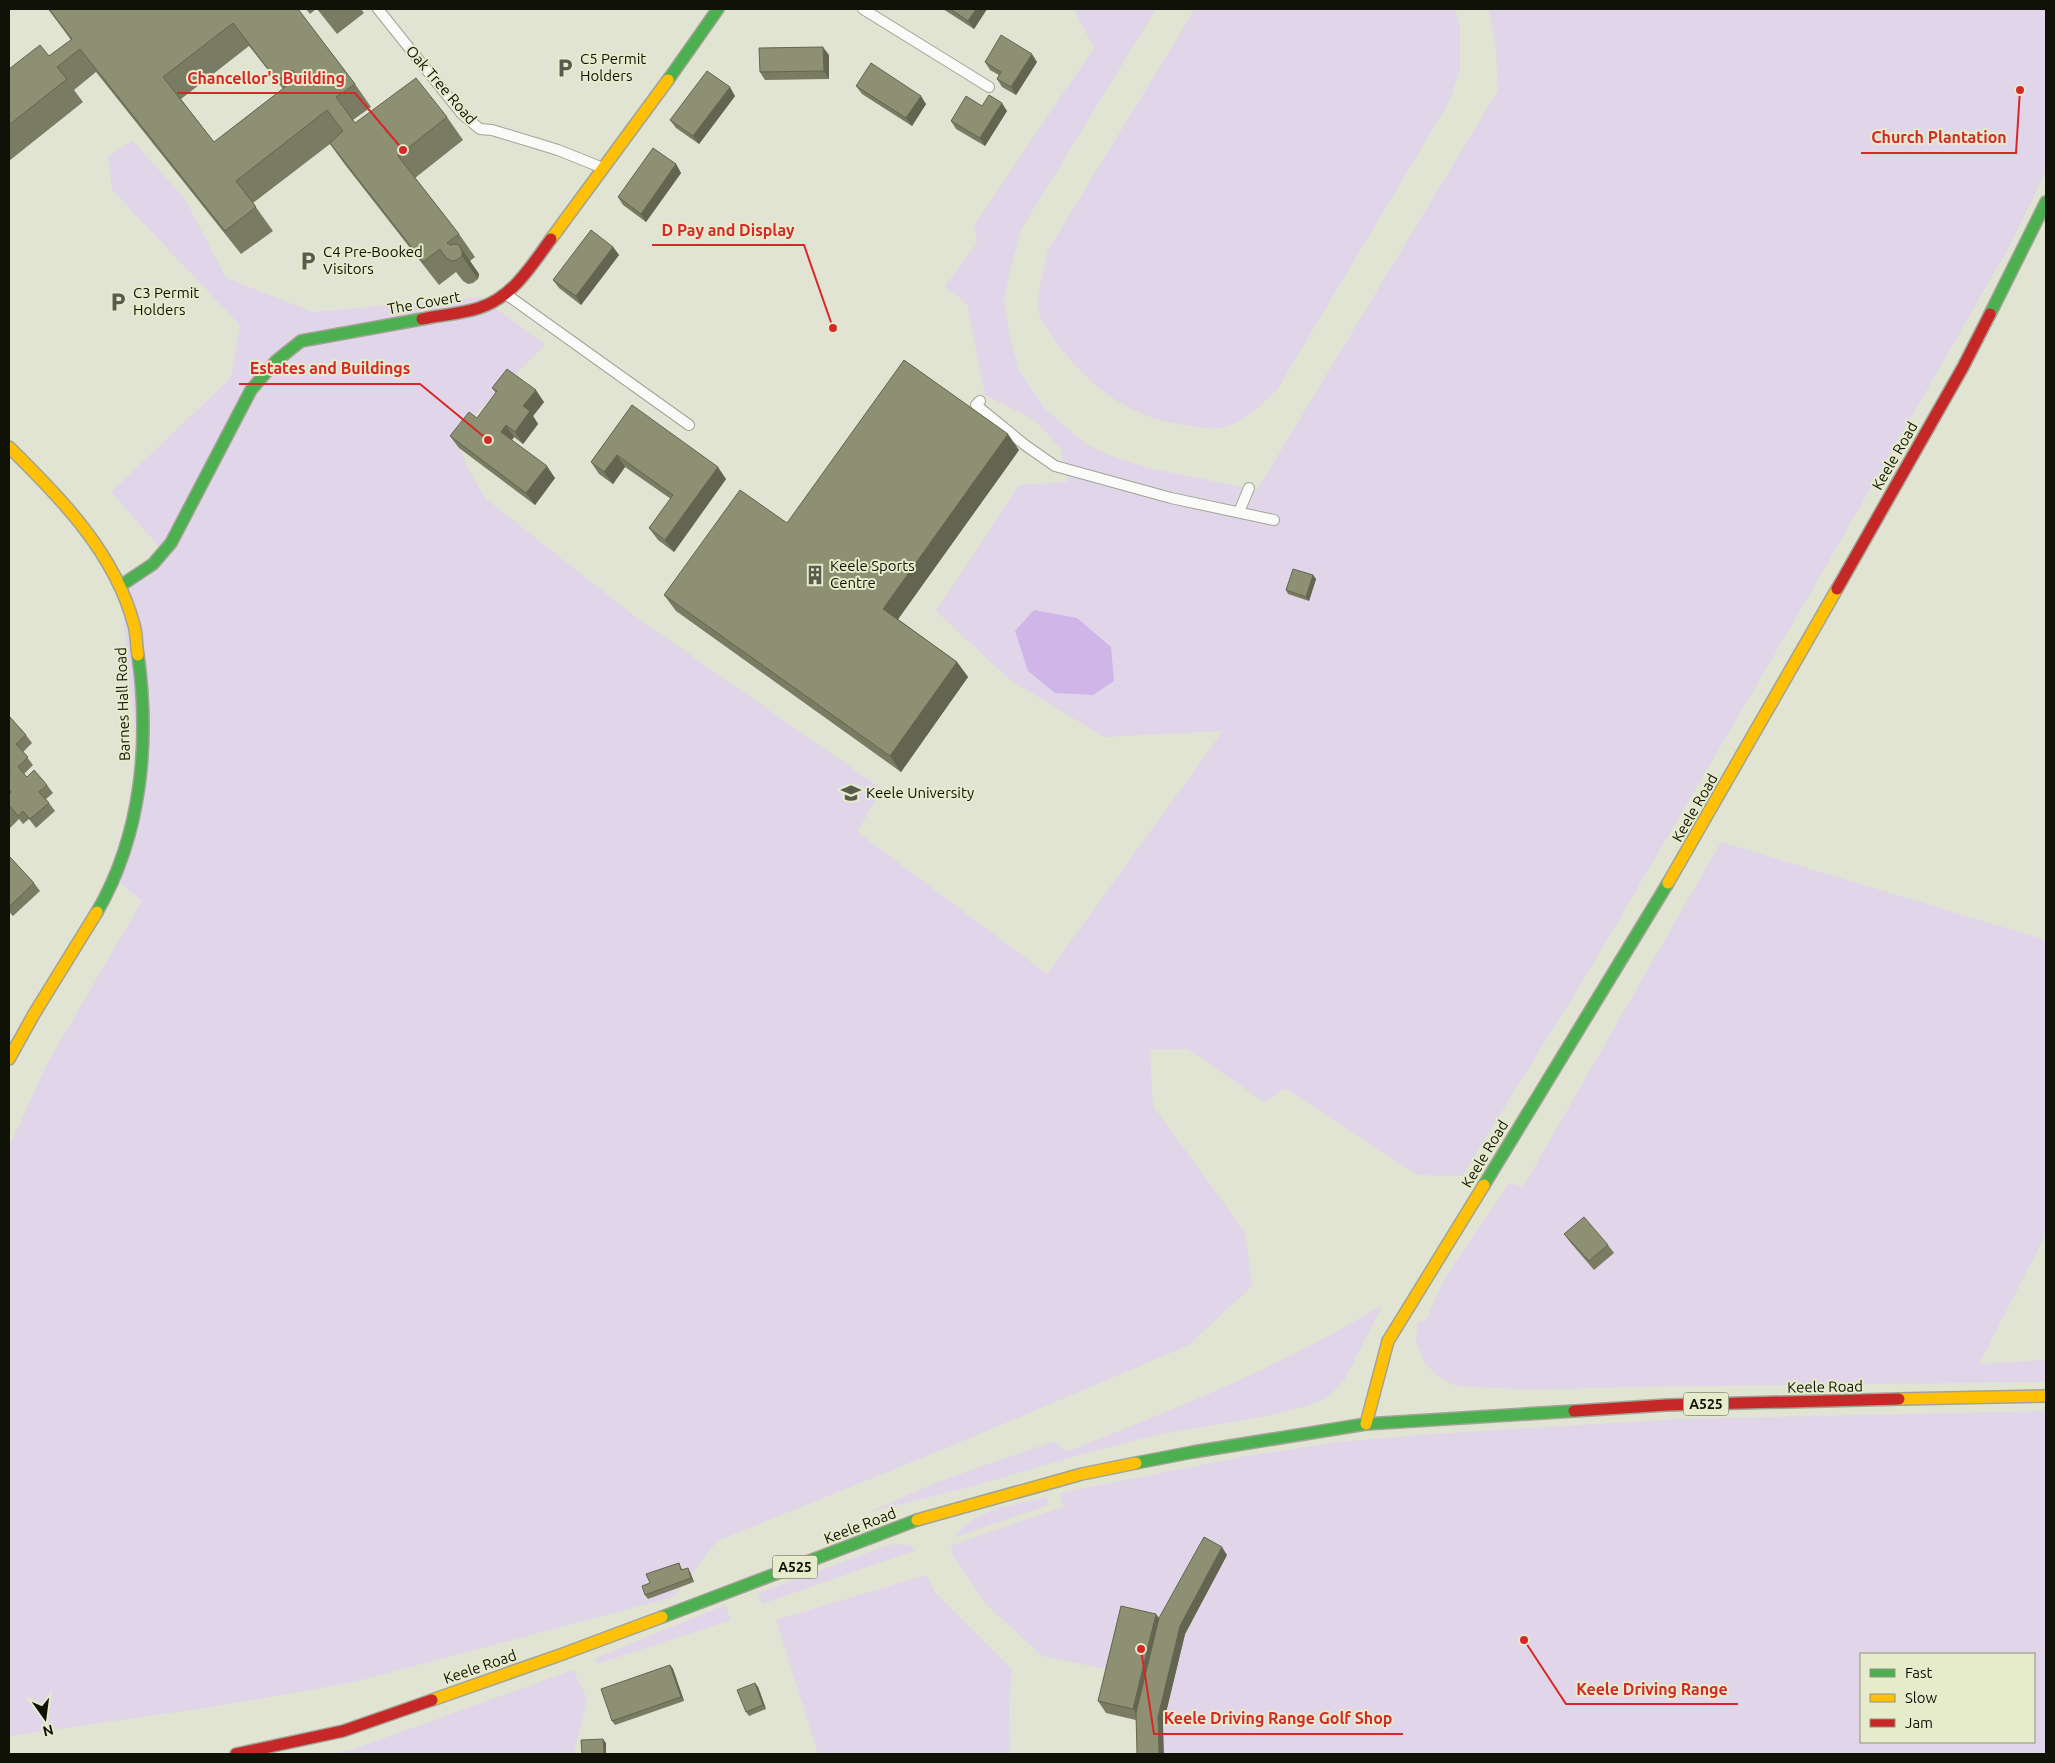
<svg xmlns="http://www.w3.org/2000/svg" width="2055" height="1763" font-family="Ubuntu,sans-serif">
<rect width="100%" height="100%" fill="#e1e4d2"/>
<!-- green -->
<path fill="#e0d5e9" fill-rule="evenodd" d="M1074 9H1156L1022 228 1010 270 1004 302 1011 342 1019 370 1045 409 1087 445 1116 458 1153 469 1257 490 1498 90 1496 49 1489 9H2046V171L2009 247 1800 611 1587 974 1462 1176 1417 1175 1285 1088 1264 1102 1188 1049 1150 1050 1153 1106 1245 1232 1252 1286 1189 1345 951 1446 717 1541 674 1597 354 1682 218 1706 9 1736V1147L47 1064 142 901 115 879 140 782 120 586 164 552 111 492 231 378 240 325 112 190 108 156 133 141 185 199 226 278 313 312 480 297 545 344 455 435 468 469 486 499 633 615 882 789 857 832 1047 974 1223 731 1104 737 1009 679 936 611 1019 485 1068 482 1060 448 1035 420 985 395 967 304 945 286 977 243 974 225 1094 48Z
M1195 9H1455L1460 27V69L1450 100 1277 390C1261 404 1243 424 1221 428 1212 430 1200 427 1191 426 1133 420 1091 389 1057 343 1051 334 1040 322 1038 310 1036 297 1045 264 1048 250Z
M1721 842 2046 940V1234L1979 1364 2046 1360V1382L1626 1387 1537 1390 1456 1386 1439 1377 1425 1364 1416 1342 1418 1322 1425 1321 1446 1276 1509 1183 1523 1187Z
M1383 1304 1345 1379 1327 1398 1306 1406 1271 1415 1152 1436 1083 1454 970 1487 870 1512 937 1482 1055 1441 1066 1452C1176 1408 1283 1367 1383 1304Z
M2046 1411V1754H1143L1141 1722 1106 1713 1116 1671 1042 1656 986 1604 951 1552 952 1545 1063 1507 1060 1493 1247 1456 1339 1442 1417 1435 1680 1419ZM1861 1654H2034V1742H1861Z
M1046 1497 1048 1505 955 1537C970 1510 1017 1505 1046 1497Z
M900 1544 910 1545 916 1550 762 1604 758 1593 889 1545Z
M926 1575 935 1592 1012 1669 1009 1704 1010 1754H818L776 1620Z
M725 1605 731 1620 597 1664 596 1658Z
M573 1670 587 1698 574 1754H334L351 1750Z"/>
<!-- water -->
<path fill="#cfb5e8" d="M1034 610 1077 618 1111 647 1114 681 1093 695 1055 693 1028 671 1015 631Z"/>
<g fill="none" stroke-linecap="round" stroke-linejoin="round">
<defs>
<path id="lane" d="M378 9 462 114 480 129 492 130 558 150 603 168
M863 9 989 87
M507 295 689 425
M980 401 976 405 1025 445 1055 466 1171 498 1274 520
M1239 512 1249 488"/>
<path id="fast" d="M668 80 718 9
M1990 314 2046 202
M120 586 153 564 171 543 251 390 276 361 301 341 422 319
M97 912C142 834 150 742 138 655
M1484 1185 1668 883
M1136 1463 1193 1452 1366 1424 1574 1411
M662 1617 917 1520"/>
<path id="slow" d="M551 239 668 80
M9 447C60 497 115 553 134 625 137 635 136 645 138 655
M1668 883 1837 589
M9 1059 34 1014 97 912
M1899 1399 2046 1396
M1366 1424 1388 1341 1484 1185
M917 1520 1082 1474 1136 1463
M432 1700 560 1655 662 1617"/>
<path id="jam" d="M422 319C440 315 461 314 479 308 513 297 531 266 551 239
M1837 589 1963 367 1990 314
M1574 1411 1667 1405 1899 1399
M236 1754 343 1731 432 1700"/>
</defs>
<!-- lane casing -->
<use href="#lane" stroke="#a1a395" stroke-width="12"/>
<!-- fast casing -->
<use href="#fast" stroke="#a1a395" stroke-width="14"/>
<!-- slow casing -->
<use href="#slow" stroke="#a1a395" stroke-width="14"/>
<!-- jam casing -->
<use href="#jam" stroke="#a1a395" stroke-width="14"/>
<!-- lane -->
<use href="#lane" stroke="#fafbf8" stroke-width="10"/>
<!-- fast -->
<use href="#fast" stroke="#4caf50" stroke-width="11"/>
<!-- slow -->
<use href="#slow" stroke="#ffc107" stroke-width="11"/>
<!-- jam -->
<use href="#jam" stroke="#c62828" stroke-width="11"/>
</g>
<!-- wall -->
<path fill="#797c62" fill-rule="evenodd" d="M48 9H298L355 84 371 107 353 120 355 123 447 117 463 140 415 178 459 234 475 257 470 261 479 274 478 279 473 283 468 284 463 281 456 272 439 285 346 166 330 144 253 203 273 231 241 254 96 72 74 90 83 102 9 161V69L49 56 71 40ZM249 46 283 89 214 142 181 99Z
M306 9H316L310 14Z
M317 9H361L364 13 337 34Z
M943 9H987L974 29Z
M829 55V79L765 80 760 72Z
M985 62H1037L1016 95 1002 87 997 79 999 75 990 70Z
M856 86 926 104 912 126 862 94Z
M735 96 699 144 676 128 670 120Z
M982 106 1007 111 985 146 956 129 951 121Z
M676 164 681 173 646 222 623 205 618 197Z
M613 247 619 255 581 305 559 288 553 280Z
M492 388 544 402 533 416 538 424 523 444 514 437 512 440 555 478 535 505 459 448 450 436 477 418 496 393Z
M632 405 726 479 674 552 658 540 649 528 671 499 625 467 613 484 599 474 591 462Z
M1019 450 898 619 957 662 968 677 901 772 676 611 664 595 787 523Z
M1313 575 1316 579 1309 601 1288 594 1286 590Z
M9 716 26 735 32 743 23 752 33 765 24 774 27 777 47 785 53 793 46 799 55 811 36 828 29 819 23 824 19 819 9 829Z
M9 856 34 883 40 891 13 916 9 912Z
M1564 1234 1608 1245 1614 1253 1594 1270 1570 1242Z
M1227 1555 1185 1634 1163 1725 1136 1720 1106 1713 1098 1701 1159 1618Z
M679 1563 682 1569 690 1572 694 1582 648 1599 645 1595 650 1583Z
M670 1665 673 1669 684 1701 615 1725 612 1721Z
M755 1683 758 1687 766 1709 749 1716 746 1712Z"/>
<!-- shaded-wall -->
<path fill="#636550" d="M976 9H987L974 29 968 21Z
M823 47 829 55V79L824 71Z
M1032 54 1037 62 1016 95 1011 87Z
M730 87 735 96 699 144 693 136Z
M921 96 926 104 912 126 906 118Z
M1002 103 1007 111 985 146 980 138Z
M676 164 681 173 646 222 641 214Z
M459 245 479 274 478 279 462 256Z
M613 247 619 255 581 305 576 296Z
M536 390 544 402 533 416 538 424 523 444 515 432 523 406Z
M506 425 514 437 509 444 501 432Z
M1008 434 1019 450 894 625 883 609Z
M617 455 625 467 613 484 604 472Z
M547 466 555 478 535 505 526 493Z
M718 467 726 479 674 552 665 540Z
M1313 575 1316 579 1309 601 1306 597Z
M957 662 968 677 901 772 890 756Z
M1222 1547 1227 1555 1185 1634 1163 1725 1164 1754H1159L1158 1717 1180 1626Z
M688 1568 690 1572 694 1582 691 1578Z
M1156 1614 1165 1626 1142 1721 1133 1709Z
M670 1665 673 1669 684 1701 681 1697Z
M755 1683 758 1687 766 1709 763 1705Z
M603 1739 606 1743V1754H604Z"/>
<!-- building -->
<path fill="#8d9072" stroke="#636550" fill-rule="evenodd" d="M49 9H298L355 84 336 97 355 123 416 78 447 117 398 156 459 234 447 243 450 245 454 244 459 245 462 251V256L457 260 452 261 446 258 440 249 423 262 330 143 343 131 327 110 236 181 256 207 225 231 80 49 57 67 67 79 9 125V69L40 45 49 56 72 39ZM233 23 277 81 292 70 298 77 214 142 163 77Z
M950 9H976L968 21Z
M1001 35 1032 54 1011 87 997 79 1001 72 985 62Z
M823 47 824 71 760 72 759 48Z
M871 63 921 96 906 118 856 86Z
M707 71 730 87 693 136 670 120Z
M989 95 1002 103 980 138 951 121 966 96 982 106Z
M653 148 676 164 641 214 618 197Z
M591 230 613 247 576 296 553 280Z
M904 360 1008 434 883 609 957 662 890 756 664 595 740 490 787 523Z
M507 369 536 390 523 406 530 411 515 432 506 425 501 432 547 466 526 493 450 436 469 412 477 418 497 391 492 388Z
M632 405 718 467 665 540 649 528 673 495 617 455 604 472 591 462Z
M1293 569 1313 575 1306 597 1286 590Z
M9 716 26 735 16 744 28 757 18 767 27 777 34 770 47 785 39 792 49 803 30 819 23 811 18 816 9 805V794L11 792 9 789V775L10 773 9 771Z
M9 856 34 883 9 907Z
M1584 1217 1608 1245 1589 1261 1564 1234Z
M1204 1537 1222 1547 1180 1626 1158 1717 1159 1754H1137L1136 1713 1159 1618Z
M679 1563 681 1570 688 1568 691 1578 645 1595 642 1586 650 1583 646 1574Z
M1121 1606 1156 1614 1133 1709 1098 1701Z
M670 1665 681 1697 612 1721 601 1689Z
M755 1683 763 1705 746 1712 737 1690Z
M603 1739 604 1754H582L581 1740Z"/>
<!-- icons -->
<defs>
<symbol id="parking-bare" viewBox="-9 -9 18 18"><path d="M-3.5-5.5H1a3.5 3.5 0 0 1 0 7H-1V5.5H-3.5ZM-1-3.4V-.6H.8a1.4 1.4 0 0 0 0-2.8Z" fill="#595b4e" stroke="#e6ebcb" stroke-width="2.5" paint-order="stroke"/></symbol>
<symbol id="building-bare" viewBox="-9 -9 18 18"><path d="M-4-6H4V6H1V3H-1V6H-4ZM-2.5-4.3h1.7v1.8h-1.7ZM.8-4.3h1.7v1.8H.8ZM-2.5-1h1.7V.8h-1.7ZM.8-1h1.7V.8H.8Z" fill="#595b4e" stroke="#e6ebcb" stroke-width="2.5" paint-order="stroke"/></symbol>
<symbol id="university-bare" viewBox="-9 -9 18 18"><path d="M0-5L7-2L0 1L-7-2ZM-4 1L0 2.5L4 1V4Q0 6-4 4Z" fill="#595b4e" stroke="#e6ebcb" stroke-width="2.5" paint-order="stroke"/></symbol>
</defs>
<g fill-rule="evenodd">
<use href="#parking-bare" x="551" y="54" width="28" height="28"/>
<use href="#parking-bare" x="294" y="247" width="28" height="28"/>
<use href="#parking-bare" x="104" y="288" width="28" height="28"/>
<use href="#building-bare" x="801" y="561" width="28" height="28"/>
<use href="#university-bare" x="837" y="779" width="28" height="28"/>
</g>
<g text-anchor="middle" stroke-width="4" stroke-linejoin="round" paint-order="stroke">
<!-- shield labels -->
<g fill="#e6ebcb" stroke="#505242" stroke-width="1">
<rect x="1683.5" y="1392.5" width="45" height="23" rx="4"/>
<rect x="772.5" y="1555.5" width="45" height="23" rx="4"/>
</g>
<g font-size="14" font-weight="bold" fill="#101107">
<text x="1706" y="1409">A525</text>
<text x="795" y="1572">A525</text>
</g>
<!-- poi labels -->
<g font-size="15" fill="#101107" stroke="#e6ebcb" text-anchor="start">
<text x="580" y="64">C5 Permit<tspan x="580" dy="17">Holders</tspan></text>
<text x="323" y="257">C4 Pre-Booked<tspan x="323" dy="17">Visitors</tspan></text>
<text x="133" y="298">C3 Permit<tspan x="133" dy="17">Holders</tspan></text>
<text x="830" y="571">Keele Sports<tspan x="830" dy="17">Centre</tspan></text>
<text x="866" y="798">Keele University</text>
</g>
<!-- street labels -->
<g font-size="15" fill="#101107" stroke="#e6ebcb">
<text transform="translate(441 85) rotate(49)" y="5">Oak Tree Road</text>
<text transform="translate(424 303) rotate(-10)" y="5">The Covert</text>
<text transform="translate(1895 456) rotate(-60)" y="5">Keele Road</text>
<text transform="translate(123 704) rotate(-92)" y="5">Barnes Hall Road</text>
<text transform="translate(1695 808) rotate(-60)" y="5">Keele Road</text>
<text transform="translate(1485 1154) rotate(-59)" y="5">Keele Road</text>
<text transform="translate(1825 1387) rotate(-1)" y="5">Keele Road</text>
<text transform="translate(860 1526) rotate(-21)" y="5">Keele Road</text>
<text transform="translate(480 1667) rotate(-19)" y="5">Keele Road</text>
</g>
</g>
<!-- callouts -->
<path fill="none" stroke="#d62828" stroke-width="2" d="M403 150L355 93H177M2020 90L2016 153H1861M833 328L804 245H652M488 440L420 384H239M1524 1640L1566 1704H1738M1141 1649L1154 1734H1403"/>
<g fill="#d62828" stroke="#e6ebcb" stroke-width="2">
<circle cx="403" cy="150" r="5"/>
<circle cx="2020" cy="90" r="5"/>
<circle cx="833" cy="328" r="5"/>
<circle cx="488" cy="440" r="5"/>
<circle cx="1524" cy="1640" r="5"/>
<circle cx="1141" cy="1649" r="5"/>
</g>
<g font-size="16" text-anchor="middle" font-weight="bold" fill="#d62828" stroke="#e6ebcb" stroke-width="4" stroke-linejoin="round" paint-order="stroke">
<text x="266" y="84">Chancellor's Building</text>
<text x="1939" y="143">Church Plantation</text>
<text x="728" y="236">D Pay and Display</text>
<text x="330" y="374">Estates and Buildings</text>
<text x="1652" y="1695">Keele Driving Range</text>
<text x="1278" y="1724">Keele Driving Range Golf Shop</text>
</g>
<!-- border -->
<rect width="2055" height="1763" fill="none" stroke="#101107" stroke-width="20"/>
<!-- legend -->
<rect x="1860" y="1653" width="175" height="90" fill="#e6ebcb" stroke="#90947d"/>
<rect x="1870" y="1669" width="25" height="8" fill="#4caf50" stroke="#90947d"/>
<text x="1905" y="1678" font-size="15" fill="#101107">Fast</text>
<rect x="1870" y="1694" width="25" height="8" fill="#ffc107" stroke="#90947d"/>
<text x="1905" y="1703" font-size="15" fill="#101107">Slow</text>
<rect x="1870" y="1719" width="25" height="8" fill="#c62828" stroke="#90947d"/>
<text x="1905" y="1728" font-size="15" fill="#101107">Jam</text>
<!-- north arrow -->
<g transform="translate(45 1718) rotate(166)" stroke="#e6ebcb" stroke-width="4" paint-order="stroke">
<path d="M0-4L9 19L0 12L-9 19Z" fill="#101107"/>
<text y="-8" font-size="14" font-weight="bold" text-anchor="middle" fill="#101107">N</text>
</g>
</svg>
